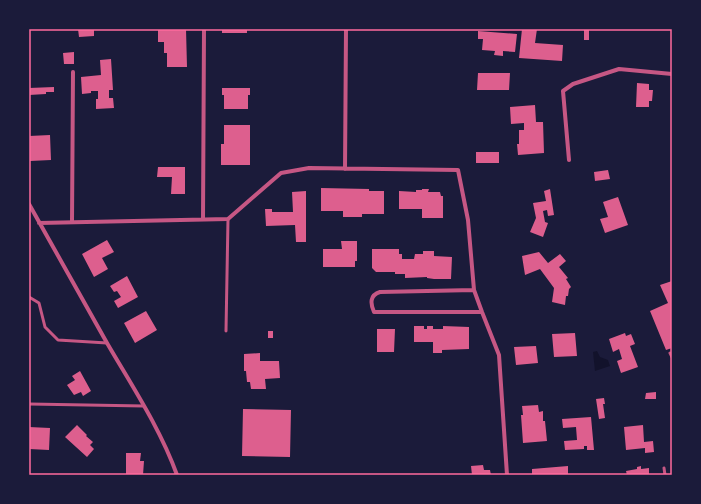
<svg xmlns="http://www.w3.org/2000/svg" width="701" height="504" font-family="Montserrat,sans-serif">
<rect width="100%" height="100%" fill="#1b1b3a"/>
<!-- water -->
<path fill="#12122b" d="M597 351 600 357 608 360 610 366 595 371 593 352Z"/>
<!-- building -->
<path fill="#dd5f8e" d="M78 29H94V36L79 37Z
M158 29H186L187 67H167V53H164V42H158Z
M222 29H247V33H222Z
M522 29H537L535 43 563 45 562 61 519 58Z
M584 29H589V40H584Z
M478 31 517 34 515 52 503 51V56L494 55 495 51 482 50 483 39H478Z
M74 52V64H64L63 53Z
M111 59 113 90H109V98H113L114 108 96 109V99H98V91H91V93L82 94 81 77 101 75 100 60Z
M478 73H510L509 90H477Z
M637 83 649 84V90H653L652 101H649V107H636Z
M54 87V92H46V94L29 95V88Z
M222 88H250V95H248V109H224V95H222Z
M535 105 536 122H543L544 153 518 155 517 144H519V130H524V123L511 124 510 107Z
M224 125H250V165H221V144H224Z
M50 135 51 160 30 161 29 136Z
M476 152H499V163H476Z
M158 167H185V194H171L172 177H157Z
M608 170 610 179 595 181 594 172Z
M321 188 369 189V191H384V214H362V217H343V211H321Z
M422 189H429L428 192H440L441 196H443V218H422V209H399V191L416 192V190H422Z
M550 189 554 215 548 216 547 210 543 211 545 222 548 223 543 237 530 232 536 218 533 203 546 201 544 191Z
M306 191V242H296L295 225 266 226 265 209H272V212H293L292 192Z
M618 197 628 225 605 233 600 219 608 217 603 202Z
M107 240 114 252 102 258 108 269 94 277 82 254Z
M341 241H357V261H355V267H323V249H342Z
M372 249H399V254H402V259H414L415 254H423V251H434V256L452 257 451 279H434L427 278V277L405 278V274H395V272H376L372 268Z
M539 252 548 263 560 254 566 261 559 267 568 278 566 279 571 287 569 289 568 296H566L565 305 552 302 554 288 540 269 525 275 522 256Z
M127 276 138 297 118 308 114 301 121 297 117 291 114 292 110 286Z
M672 281V348L666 350 650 311 668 303 660 285Z
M146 311 157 330 135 343 124 323Z
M414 326H424V329H427V326H433V329H443V326L469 327V349L442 350V353H433V342H414Z
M377 329H395L394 352H377Z
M268 331H273V338H268Z
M575 333 577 356 554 357 552 334Z
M625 333 626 336 631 334 635 344 630 346 638 367 621 373 617 361 622 359 619 349 613 352 609 339Z
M536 346 538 363 516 365 514 347Z
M260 353V361H279L280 378 265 379 266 389H251L250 382H247L246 371H244V354Z
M80 371 91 391 83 396 81 392 74 395 67 385 75 380 72 376Z
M656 392V399H645L646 393Z
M604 398 605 404H603L605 418 599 419 596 399Z
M538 405 539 412 543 411V421H545L547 441 523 443 521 415H523L522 406Z
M243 409 291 410 290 457 242 456Z
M591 417 594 450H587V446H584V449L565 450 564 441 577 440 576 427 563 428 562 419Z
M77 425 87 435 86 436 93 442 90 445 94 449 87 457 65 437Z
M643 425 644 442 653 441 654 452 645 453V448L626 450 624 427Z
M29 427 50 428 49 450 29 449Z
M126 453H141L140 461H144L143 475H126Z
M483 465 484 470H490L491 475H472L471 466Z
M568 466V475H532V469Z
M641 466V469L649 468V475H627L626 471 637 469V467Z"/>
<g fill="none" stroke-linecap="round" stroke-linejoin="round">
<!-- service -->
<path stroke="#c65784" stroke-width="3" d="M29 297 39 303 45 327 58 340 107 343
M226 331 228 219
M670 353 672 357
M29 404 144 406
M664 468 665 475"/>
<!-- minor -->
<path stroke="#c65784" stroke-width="4" d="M569 160 563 91 573 84 619 69 672 74
M345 169 346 29
M29 204C55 251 81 297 107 343 132 386 160 428 177 475
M203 219 204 29
M72 222 73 72
M39 223 228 219 281 173 309 168 458 170 468 220 474 290 482 312 499 355 507 475
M474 290 380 292C370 295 370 303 374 312H482"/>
</g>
<!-- border -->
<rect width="701" height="504" fill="none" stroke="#1b1b3a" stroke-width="60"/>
<rect x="30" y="30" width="641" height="444" fill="none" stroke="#ff6b9d" stroke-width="1.5"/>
</svg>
